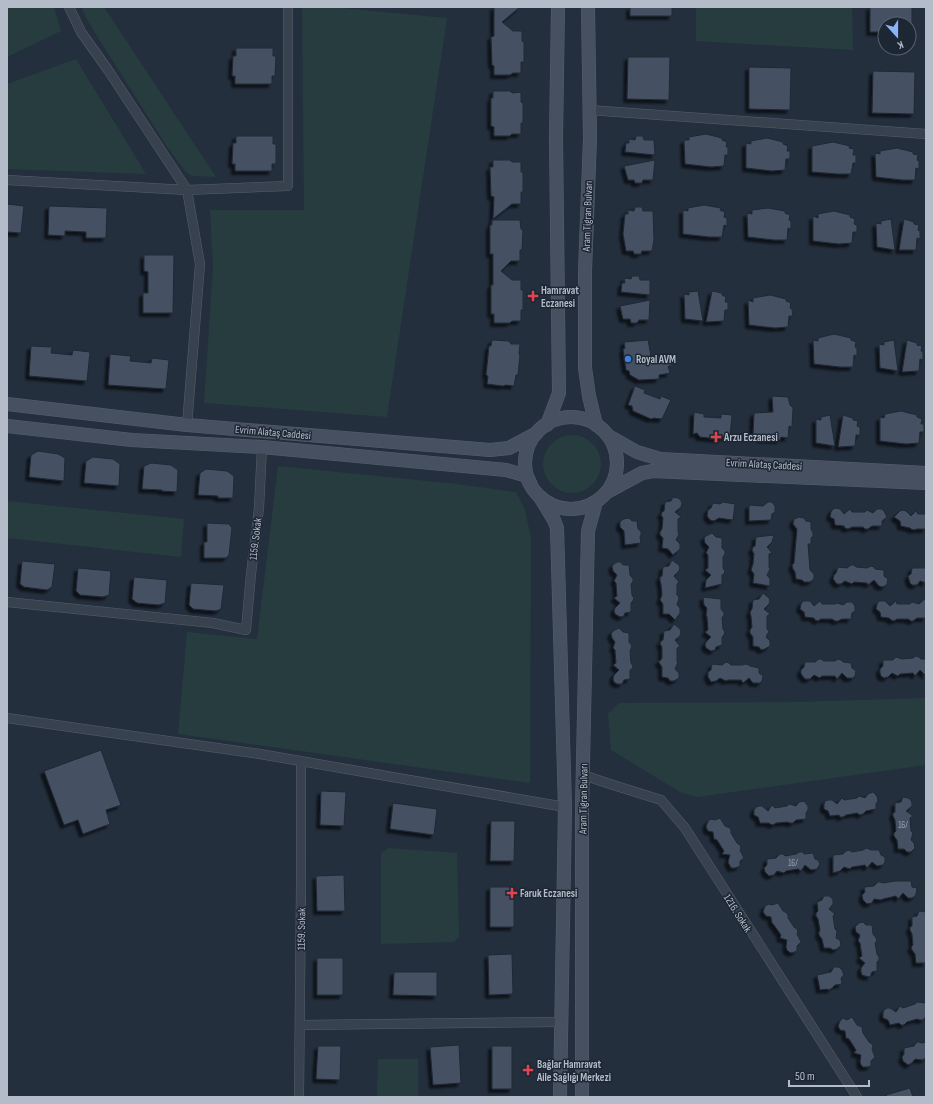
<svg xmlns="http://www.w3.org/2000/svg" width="933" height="1104" font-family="'Sofia Sans Condensed',sans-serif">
<defs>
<filter id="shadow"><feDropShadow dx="-3.5" dy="3.5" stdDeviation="1" flood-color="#0009"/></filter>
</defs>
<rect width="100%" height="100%" fill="#242f3e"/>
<!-- green -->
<path fill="#263c3f" d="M7 7H54L61 31 7 57Z
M82 7H104L216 177 192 176 186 172 168 148 97 36 83 12Z
M302 7H331L447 18 387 417 204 403 213 268 210 210H304Z
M696 7H852L853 50 696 41Z
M76 59 146 174 7 169V84Z
M543 464a29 29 0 1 1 58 0a29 29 0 1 1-58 0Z
M278 466 457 484 516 492 525 510 531 538 530 783 178 734 187 632 257 639Z
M7 501 184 519 181 557 7 538Z
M926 698V765L697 797 680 792 611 750 608 714 619 703 796 702Z
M389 848 457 853 459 937 454 942 381 944V854L384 851Z
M378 1059H418V1097H377Z"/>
<!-- building -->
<path fill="#455162" stroke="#1f2835" filter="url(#shadow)" d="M494 7H520L502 22 513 31H522V41L524 42V62H521V73H513L510 75H494V66L492 65 491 37 494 36Z
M630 7H672V16H630Z
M870 7H912V24H885V32H870Z
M236 48H273V56H276L275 76H272V84H235V76H232L233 56H236Z
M628 57H670L669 100 627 99Z
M749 67 791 68 790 110 749 109Z
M873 71 915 72 914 114 872 113Z
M493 91H510L512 93 521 92V102L523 103V123H521V134H512L510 136H494V127L491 126V98H493Z
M706 134 722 138V140L727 142 726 147H728V155H725L724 166 711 167 685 164 684 140H689V137Z
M236 136H273V144H276V164H272V171H235V164H232L233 143H236Z
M636 136H643L644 140H654L655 155 625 152 626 143H629V139L635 140Z
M767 138 783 142V144L788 146 787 151H790V159H786L785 170 772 171 746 168V143L751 144V141Z
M833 142 850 146 849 148 854 149 853 155H856V163H853L851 174H838L812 172V146Z
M897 148 913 152V154L918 155 917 160 919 161V169L916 168 915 180H902L876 177 875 153 880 154V151Z
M493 160H510L512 162H521V172H523V192H521V204H512L493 219 494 197 491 196 490 167H493Z
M655 160 653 180H643L642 183H635L634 180H628L624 166Z
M7 204 24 206 21 233 7 232Z
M704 205 721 208 720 210 725 212 724 217 727 218V226L724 225 722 237H709L683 234V210L688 211V208Z
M49 206 107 208 106 238H86V232L65 231V236L48 235Z
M635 207H642L643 211H653L654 240 652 251H642L641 254H634L633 251H626L623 234 625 214H628V210L634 211Z
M768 208 785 211V213L790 215 789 220 791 221V229L788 228 787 240H774L748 237 747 213 752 214V210Z
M834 211 850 215V217L855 219 854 224 857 225V232H853L852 243 839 244 813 241V216L818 218V214Z
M891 219 895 250 877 247 876 223 881 224V221Z
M904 219 914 222V224L919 225 918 230 920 231V239L917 238 916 250H899Z
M492 220H520L521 229 523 230 522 250H520V261H511L501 271 512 280H521V290H523V310H521V321H512L510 323H494V314H491V285H493V254H490V225H492Z
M144 255H174L173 313H143V293H148V272L144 271Z
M632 276H639L640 280H650V295L621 292 622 283H625L624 278 631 279Z
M698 291 703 321 685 319 684 294 689 295V292Z
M712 291 722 293V295L726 297 725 302H728V310H725L724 321 706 322Z
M770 295 786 299V301L791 303 790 308 792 309 793 316H789L788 327 775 328 749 325 748 300 753 302V298Z
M650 300 649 320H639L637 323H631L630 319H623L620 306Z
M834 334 851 338V340L856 342 855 347 857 348V356L854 355 853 367H840L814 364 813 340 818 341V338Z
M492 340 509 341 511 344H520L519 354 520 355 518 375H516L514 386 506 385 503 386 487 384 488 376 486 375 489 346H491Z
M648 340 651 356 670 355 672 366H668L670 373 659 375V379L639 380 630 375 629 371 626 370 623 349 625 348 624 342Z
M894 340 898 371 880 368 879 344 884 345V342Z
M907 340 917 343V345L922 346 921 351 923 352V360L920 359 919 371 902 372Z
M31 346 52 347 51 353 72 355 73 350 90 352 87 381 29 376Z
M110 354 131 356 130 361 151 363 152 358 169 360 166 389 108 385Z
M635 386 645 390 644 393 660 399 661 396 671 400 662 419 654 418 651 419 633 411 632 406 628 405Z
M772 396 788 397 790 405 793 408 792 427 789 426 788 438 781 437 780 440 760 439V436H753L754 413 773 412Z
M901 411 917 415V417L922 419 921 424H924V432H920L919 443 906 444 880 441V417L884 418 885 414Z
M694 412 704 414V417L721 418V414L732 415 730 436 722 437 720 439 700 437 697 433 693 434Z
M830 415 835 446 816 443V419L821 420V417Z
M843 415 853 418V420L858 421 857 426 860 427V435H856L855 446 838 447Z
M38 451 58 454 65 458 64 481 29 477 31 455Z
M93 457 113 459 120 464 119 486 84 483 86 461Z
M151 463 171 465 178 470 177 492 162 491V490L142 489 144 466Z
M206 469 227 471 234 476 233 498H218V496L198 495 200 473Z
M673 497 678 498 681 500 682 504 681 507 675 512 681 517 678 519V532L679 534 676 540 680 544V549L673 555 668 549 662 548 663 538 660 535V532L662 529 663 518 661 515 662 512 664 511 665 502 671 501Z
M723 502 735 504 733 520 719 518 714 521 710 520 707 516 708 510 711 508 713 503 720 504Z
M768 502H772L775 506V512L772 514 771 520 749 521V505L763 506Z
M836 508 840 509 844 514 850 509 852 512H865L867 510 873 513 877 509H882L884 511 887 517 882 521V526H872L868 529H865L863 527H852L848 529 845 528 844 526 835 525 834 519 830 517 831 512 833 509Z
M903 510 906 511 911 516 916 511 918 514H926V529H917L914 530 911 529 910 528 901 526 900 521 894 517 900 511Z
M799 517 804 518 806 521 811 522V529L813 533V536L811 538V544H808L810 570 814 574V579L810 582H804L802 580 796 579 795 572 793 569 792 565 794 563 797 529 793 524 794 519Z
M629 518 632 521H637L638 529 641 531V535L640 537 641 543 625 545 624 531 620 527V522L623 519Z
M207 523 229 524 232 528 229 555 226 558H204V542H207Z
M712 533 716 537 722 538V548L725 551V554L723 557V568L725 571 724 574 722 575V584L705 588 706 580 711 575 705 570 708 568V555L706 553 709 547 705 543 704 538 706 536Z
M774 535 772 542 767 547 772 553 769 554V567L770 569 767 575 770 579V586L753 583 754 574 751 570 753 564 754 554 752 550 753 547 755 546 756 537Z
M672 560 679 565 680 568 679 571 674 576 679 582 677 584V593L676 594H677L679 598 677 605 680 608V613L675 620 669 614H663V604L660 600 662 595 661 584 660 581V577L662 576 663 567 669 566Z
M22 561 55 564 52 587 47 590 24 587 20 584Z
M617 562H621L623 565H629L630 575 633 579V582L631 584 632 595 634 598 633 601 631 603V612L625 613 624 616 620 617 615 614 614 611 615 608 620 603 614 598 617 596 616 583 614 581 617 575 613 571 612 566 614 564Z
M851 565H854L856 567 867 568 871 566 874 567 875 569 884 570V576L888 579 887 584 885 586 882 587 879 586 874 580 868 585 867 583 854 582 852 584 845 581 841 584H837L833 579 834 575 836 573 838 567 847 568Z
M78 568 111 571 109 595 103 597 80 595 76 591Z
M912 568H926V583L920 581 917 585H912L910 583 908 576 911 574Z
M134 577 167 580 165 603 159 605 137 603 132 599Z
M191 583 224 585 221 609 216 611 193 609 189 605Z
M763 593 769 598 770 601 769 604 764 609 770 614 767 616V629L769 631 766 637 770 641V646L765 649 761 650 759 647 753 646V637L750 633V630L752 627 751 616 750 613 751 610 752 609 753 600 759 599Z
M703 597 721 599V609L724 613V615L722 618 723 629 725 632 724 635 722 637V645L716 647 715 650 711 651 706 648 705 645 706 642 711 637 705 632 708 630 707 617 706 615 707 608 704 605Z
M926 598V618H917L913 621H911L908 619H897L894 621 891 620 889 618 881 617 880 612 876 609 877 604 879 601H885L890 606 896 601 897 604H910L912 602 919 604Z
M803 601H810L814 606 820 601 822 604H835L837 603 843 605 847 602H852L855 606V611L852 613 851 619H842L838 621H835L832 619H821L818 621 815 620 814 618 805 617 804 612 800 609 801 604Z
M674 624 680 629 681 632 680 636 675 640 680 646 677 648V662H678L675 669 679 673V678L674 681H670L668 678 662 677V667L658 661H660L662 658V647L660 644 661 641 663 640 664 631 670 630Z
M619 628 623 632 629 633V642L632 646 630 651 631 663 633 666 632 669 630 670V679L624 680 622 684H617L614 682 613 679 614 675 619 670 613 665 616 663 615 650 613 648 615 642 612 638 611 634 613 631Z
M916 656 919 657 921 659H926V676L920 670 915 676 913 673 900 674 898 676 892 673 888 677 884 678 881 676 880 673V669L883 666V660H893L896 657 902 659 913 658Z
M819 659H821L824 661H835L838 659 841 660 843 662 851 663 852 668 856 671 855 676 853 678H847L842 673 837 679 835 676H822L820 678 814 675 810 679H805L801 674V670L804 667 805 662H815Z
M726 662 729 663 731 665H742L746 664 749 665 750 666 759 668V673L763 676 762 681 760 683H753L749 678 743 683 741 680H728L726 681 720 678 716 681 711 682 708 677V672L711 670 712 664 722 665Z
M101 750 121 805 106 810 110 824 83 834 78 820 64 825 44 771Z
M321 791 346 792 344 826 320 825Z
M873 792 877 796 878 801 876 804V809L866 811 863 814 860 815 857 813 846 815 843 817H840L839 815 830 816 828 811 824 809V804L825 801 828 800H832L837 804 842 798 844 800 857 798 859 796 865 798 868 794Z
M903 797 908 798 911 800 912 803V806L906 811 913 816 910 818 911 831 913 833 911 840 914 843 915 848 911 852H907L904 849H898L897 840 894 836V833L896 831 895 820 893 816V813L895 812V803L901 802Z
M804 801 808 806V810L806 813V819L796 820 793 823H790L787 822 776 823 773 825 770 824 769 823H760L758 817 754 815V810L756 807 759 806H762L768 811 772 805 775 808 787 806 789 804 796 806 799 802Z
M393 803 437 809 434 835 390 829Z
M720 818 725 826 730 828 731 830V833L737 843 740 845 741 848 740 850 744 858 740 861V866L735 868H731L728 862 730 855 722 854 724 851 717 840 714 839 713 832 708 831 706 827 708 821 711 819 715 820Z
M491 821H515L514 861H490Z
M866 848 869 849 871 850H879L881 855 885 857V862L883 865 877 866 872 862 867 868 865 865 852 867 850 869 844 867 840 871 833 873V855L843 854 846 851 849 850 852 852 863 850Z
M799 852H803L804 854 813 853 815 859 818 860 820 864 817 869 811 870 805 865 801 871 798 869 786 871 784 873 777 871 774 875 769 876 765 872 764 868 767 865V859L776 858 780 854H783L785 856 796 854Z
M344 875 345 911H317L316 876Z
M895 881H911L912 887 917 888 916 894 915 896 912 898H908L903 893 898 899 896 896 883 899 881 900 874 899 872 903 867 904 863 900 862 895 865 892 864 887 874 886 878 882H880L883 883Z
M490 887H514V927H490Z
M824 896H829L832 898 833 900V904L829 909 835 914 833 916 835 929 837 931 836 938 840 940 841 945 837 949 833 950 830 948H824L822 939 819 935V932L820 930 818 919 816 916V913L818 911 817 902 822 900Z
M778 903 783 911 787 913 788 915V918L794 927 797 929 798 932 797 934 801 942 797 946V951L792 953 789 952 787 950 786 947 787 940 780 938 781 935 774 925 772 923 771 917 766 916 763 912 765 906 769 904 772 905Z
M919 911 926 912V963H916L915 954 912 950 911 947 913 945 912 934 910 930V927L912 926V917L917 916Z
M863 922 866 925H872L873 934 876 938 877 941 875 943 877 954 879 957V960L877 962V971L872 972 870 977 865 976 862 975 861 972V968L865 963 859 958 862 956 860 943 858 941 860 935 856 932 855 927 859 923Z
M512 954 513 994 489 995 488 955Z
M317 958H343V995H317Z
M834 967H839L842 970 844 975 841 978 842 984 835 985 832 988 829 990 827 989 820 990 817 975 831 972Z
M394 972H437V996L393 995Z
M917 1002 926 1003V1016L923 1020H920L917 1019 907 1022 904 1025H901L899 1023 890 1025 888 1020 883 1018V1013L884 1010 887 1008H890L896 1012 900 1006 903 1008 915 1004Z
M852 1017 857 1025 862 1027 863 1033 869 1042 872 1044 873 1047 872 1049 875 1057 871 1061V1066L867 1067H863L861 1065 860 1062 861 1055 854 1053 856 1050 849 1039 846 1038 845 1031 840 1030 838 1026 840 1021 843 1018 847 1020Z
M917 1042H919L922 1043 926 1042V1058L922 1060 915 1059 912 1063 908 1065 903 1061 902 1057 904 1054V1048L914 1046Z
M459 1045 461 1083 433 1085 430 1047Z
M318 1046H341L340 1080 316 1079Z
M492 1046H512V1089H492Z
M910 1088 913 1097H887L886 1095Z"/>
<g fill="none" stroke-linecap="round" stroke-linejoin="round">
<defs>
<path id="street" d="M69 7 81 32 108 70 187 190 200 264 187 425
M589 110 926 134
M7 180 187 190 288 186V7
M7 602 213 623 246 630 251 574 259 508 262 447
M7 718 260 754 565 807
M583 775 610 784 661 800 685 828 857 1097
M300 1025 561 1022
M299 1097 301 884V761"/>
<path id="secondary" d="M588 7 590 138 585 271V368L589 396 596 425
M7 404 187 425 490 450 509 448 537 433
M525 463a46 46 0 1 1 92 0a46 46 0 1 1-92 0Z
M547 425 559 393 556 138 558 7
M7 426 132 440 262 447 506 470 527 476 531 485
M607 435 637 452 660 459 926 473
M607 492 642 473 653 471 926 483
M540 497 554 520 557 528 565 807 560 1097
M582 1097V808L588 531 596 502"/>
</defs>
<!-- street casing -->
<use href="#street" stroke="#565f6c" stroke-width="10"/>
<!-- secondary casing -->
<use href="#secondary" stroke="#565f6c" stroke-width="14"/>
<!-- street -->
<use href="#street" stroke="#38414e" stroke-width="9"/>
<!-- secondary -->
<use href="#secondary" stroke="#465061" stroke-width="13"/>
</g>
<!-- markers -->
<g fill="#e0444e" stroke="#1d2633" stroke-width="1.5">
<path d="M531 290h4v4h4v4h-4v4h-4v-4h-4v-4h4z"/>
<path d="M714 431h4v4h4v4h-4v4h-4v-4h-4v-4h4z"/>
<path d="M510 887h4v4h4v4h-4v4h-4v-4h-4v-4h4z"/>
<path d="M526 1064h4v4h4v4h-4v4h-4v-4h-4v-4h4z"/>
</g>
<circle fill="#3f7fe0" stroke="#1d2633" stroke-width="1.5" cx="628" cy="359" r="4"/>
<g text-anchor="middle" stroke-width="3" stroke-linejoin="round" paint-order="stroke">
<!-- number labels -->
<g font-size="9" fill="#98a1af">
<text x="903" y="828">16/</text>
<text x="793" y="866">16/</text>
</g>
<!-- street labels -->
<g font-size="11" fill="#b4bcc9" stroke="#1d2633">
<text transform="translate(587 216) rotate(-88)" y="4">Aram Tigran Bulvarı</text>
<text transform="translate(273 432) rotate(5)" y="4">Evrim Alataş Caddesi</text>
<text transform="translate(764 464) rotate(3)" y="4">Evrim Alataş Caddesi</text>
<text transform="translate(255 539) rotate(-83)" y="4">1159. Sokak</text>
<text transform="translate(583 799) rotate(-89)" y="4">Aram Tigran Bulvarı</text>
<text transform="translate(738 913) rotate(58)" y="4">1216. Sokak</text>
<text transform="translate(301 929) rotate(-89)" y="4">1159. Sokak</text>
</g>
<!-- poi labels -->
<g font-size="11" font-weight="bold" fill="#b4bcc9" stroke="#1d2633" text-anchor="start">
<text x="541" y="294">Hamravat<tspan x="541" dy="13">Eczanesi</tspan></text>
<text x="636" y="363">Royal AVM</text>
<text x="724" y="441">Arzu Eczanesi</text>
<text x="520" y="897">Faruk Eczanesi</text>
<text x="537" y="1068">Bağlar Hamravat<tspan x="537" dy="13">Aile Sağlığı Merkezi</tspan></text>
</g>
</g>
<!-- border -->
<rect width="933" height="1104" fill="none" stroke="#b4bcc9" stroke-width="16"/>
<!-- north arrow -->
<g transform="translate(897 36) rotate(159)"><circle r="19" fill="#1d2633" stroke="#59626f"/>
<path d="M0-3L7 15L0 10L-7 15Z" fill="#8ab4f8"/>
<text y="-6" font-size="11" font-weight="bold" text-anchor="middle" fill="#b4bcc9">K</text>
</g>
<!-- scale -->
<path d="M789 1080v6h80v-6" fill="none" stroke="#b4bcc9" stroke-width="2"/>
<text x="795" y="1080" font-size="12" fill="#b4bcc9" stroke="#1d2633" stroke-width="3" paint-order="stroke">50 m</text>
</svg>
